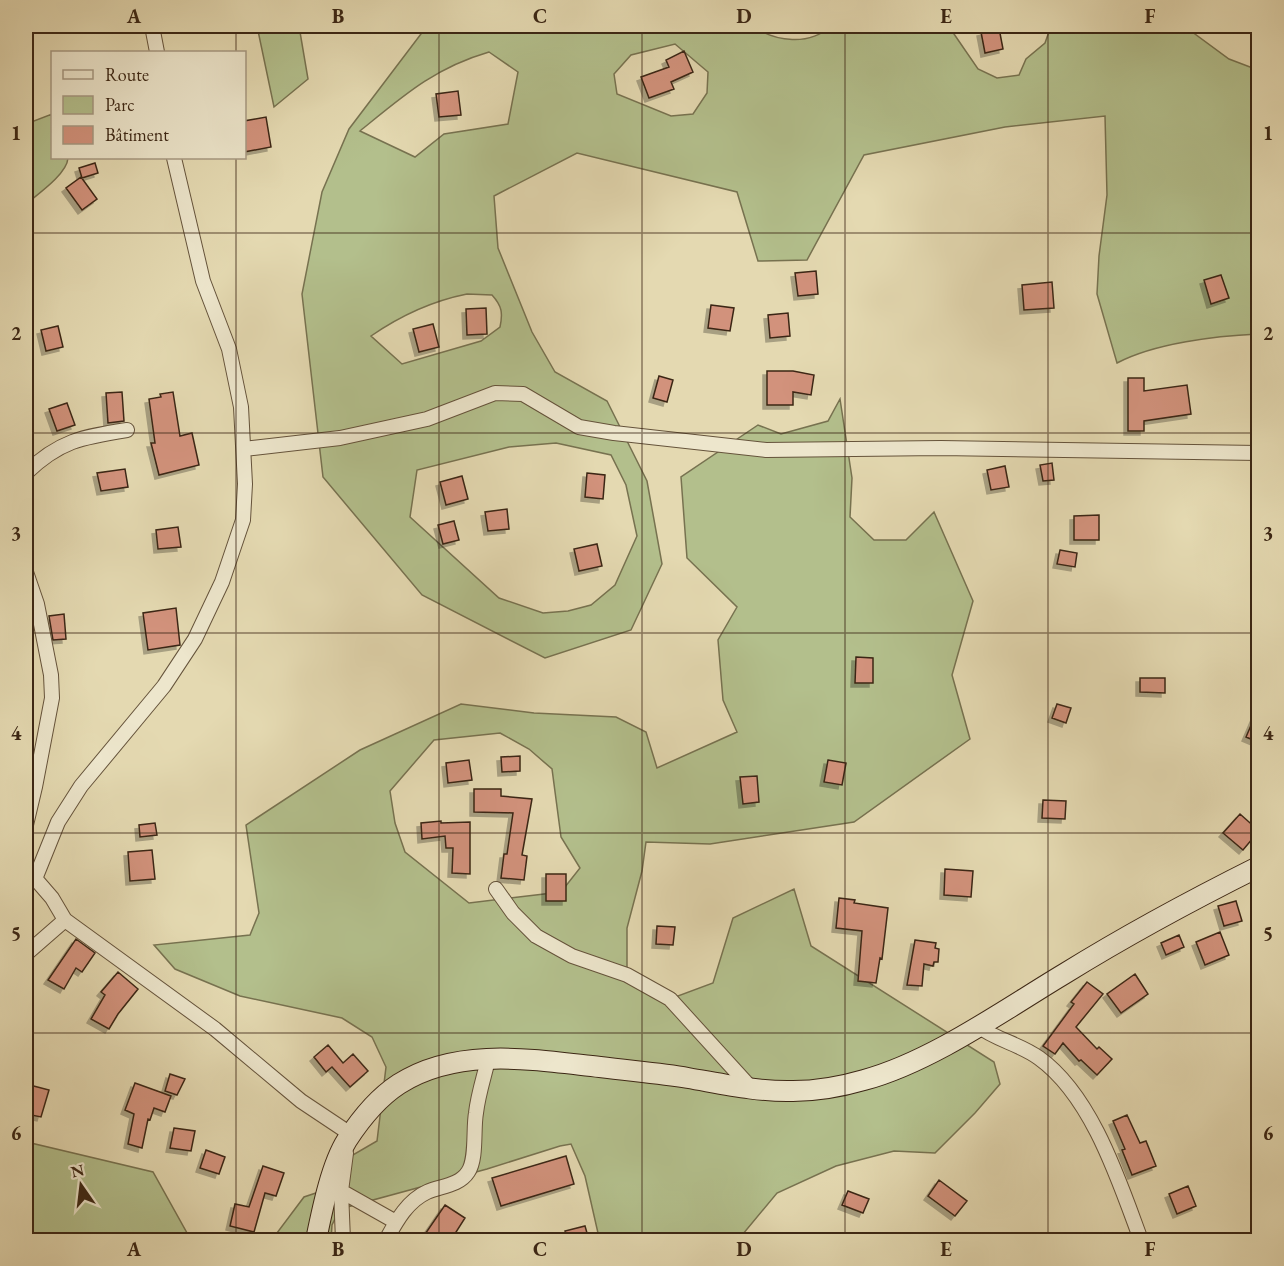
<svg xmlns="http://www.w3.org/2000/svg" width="1284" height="1266" font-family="'EB Garamond',serif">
<defs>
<filter id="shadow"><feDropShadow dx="-4" dy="4" stdDeviation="0" flood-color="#0004"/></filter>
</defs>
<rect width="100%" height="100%" fill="#e4d9b1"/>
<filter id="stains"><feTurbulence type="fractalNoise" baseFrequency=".00333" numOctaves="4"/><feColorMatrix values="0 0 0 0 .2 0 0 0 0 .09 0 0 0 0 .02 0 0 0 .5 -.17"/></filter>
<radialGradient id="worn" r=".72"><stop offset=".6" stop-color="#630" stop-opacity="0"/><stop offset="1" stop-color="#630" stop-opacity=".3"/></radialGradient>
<!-- green -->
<path fill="#b3bf8c" stroke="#777250" stroke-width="1.5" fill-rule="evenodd" d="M257 26H299L308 79 274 107Z
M427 26H752C776 42 809 46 831 26H955L954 34 978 69 997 78 1019 75 1026 59 1045 43 1051 26H1184L1229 59 1258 70V334C1216 336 1155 343 1117 363L1097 294 1099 256 1107 195 1105 116 1005 127 864 155 807 260 758 261 737 192 577 153 494 196 498 248 532 332 555 372 607 401 647 481 662 564 631 630 545 658 422 595 323 477 302 294 322 192 349 129ZM675 44 708 72 707 93 693 114 671 116 617 94 614 74 631 55ZM489 52 518 72 508 124 444 134 415 157 360 131C403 96 434 68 489 52ZM467 294 492 295C502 306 503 313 500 327L481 341 402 364 371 336C400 316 432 301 467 294ZM556 443 611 455 626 485 637 536 615 585 591 605 568 611 543 613 499 598 410 517 417 470 509 447Z
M52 114V158H68C67 174 38 194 26 204V124Z
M840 399 852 478 850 517 874 540H906L934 512 973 601 952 675 970 739 854 822 710 844 646 842 642 871 627 928V975L670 999 713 983 733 918 794 889 811 946 994 1062 1000 1084 975 1113 935 1153 894 1151 836 1166 777 1193 738 1240H597L598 1233 585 1176 571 1144 560 1146 487 1169 340 1209 332 1225 331 1240H267L277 1233 304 1197 334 1187 351 1156 377 1141 386 1067 372 1037 342 1018 240 996 175 969 154 945 250 935 259 913 246 825 360 750 461 704 534 713 616 717 646 732 657 768 737 732 723 700 718 640 737 607 687 558 681 477 758 425 781 434 828 421ZM500 733 529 749 552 769 561 837 580 868 561 892 469 903 405 852 395 823 390 791 434 740Z
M26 1139 31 1143 153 1172 191 1240H193H26Z"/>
<!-- building -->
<path fill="#d2927c" stroke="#3b2614" stroke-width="1.5" filter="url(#shadow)" d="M999 28 1003 49 985 53 981 32Z
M684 51 693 72 671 82 674 89 649 98 641 77 669 67 666 60Z
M458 91 461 115 439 117 436 94Z
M266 117 271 147 244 152V121Z
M95 163 98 173 82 178 79 168Z
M81 177 97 199 82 210 66 188Z
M816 271 818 294 798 296 795 273Z
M1221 275 1229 298 1211 304 1204 280Z
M1052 282 1054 308 1024 310 1022 285Z
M711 305 734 308 730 331 708 328Z
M486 308 487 334 467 335 466 309Z
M788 313 790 336 770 338 768 315Z
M433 324 439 347 419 352 413 329Z
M58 326 63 347 46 351 41 330Z
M767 371H793L814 375 811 395 793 392V405H767Z
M659 376 673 380 667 402 653 398Z
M1128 378H1144V391L1187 385 1191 414 1144 421V431H1128Z
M122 392 124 421 108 423 106 393Z
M173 392 180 436 192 433 199 465 159 475 151 443H155L149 399 161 397 160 394Z
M67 403 75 425 57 431 49 409Z
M1052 463 1054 480 1043 481 1040 465Z
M1005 466 1009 487 991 490 987 470Z
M125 469 128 487 101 491 97 473Z
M587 473 605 475 603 499 585 497Z
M462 476 468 499 446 505 440 482Z
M507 509 509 529 488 531 485 512Z
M1099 515V540H1074V516Z
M454 521 459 540 443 544 438 525Z
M178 527 181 547 158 549 156 530Z
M597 544 602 566 579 571 574 549Z
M1060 550 1077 553 1075 567 1057 564Z
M176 608 180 645 148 650 143 613Z
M64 614 66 639 53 640 49 616Z
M856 657 873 658V683H855Z
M1140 678H1165V693L1140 692Z
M1057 704 1071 708 1066 723 1052 718Z
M1258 709V742L1246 737Z
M520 756V771L502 772 501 757Z
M469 760 472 780 448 783 446 763Z
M828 760 846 763 842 785 824 782Z
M757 776 759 802 743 804 740 777Z
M474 789H501V796L532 799 522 855 527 856 524 880 501 878 504 854H507L513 813 474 812Z
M1043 800 1066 801 1065 819 1042 818Z
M1240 814 1258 830V832L1243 850 1223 833Z
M441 821V823L470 822V874L452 873 453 848H446L445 836 422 839 421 823Z
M155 823 157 835 140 837 139 825Z
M152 850 155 879 130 881 128 852Z
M945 869 973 871 971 897 944 895Z
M546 874H566V901H546Z
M839 898 855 900 854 903 888 908 882 959 880 958 876 983 858 981 862 931 836 928Z
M1236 901 1242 921 1224 926 1218 906Z
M657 926 675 927 673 945 656 944Z
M1220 932 1229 955 1205 965 1196 942Z
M1179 935 1184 947 1166 955 1161 943Z
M76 939 95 953 82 972 76 968 64 989 48 980Z
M915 940 936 943 935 948 939 949 938 962H934L933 966 924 964 922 986 907 985Z
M118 972 138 989 118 1014 109 1029 91 1019 105 995 101 992Z
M1135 974 1148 994 1121 1013 1107 994Z
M1087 982 1103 994 1076 1027 1097 1049 1099 1047 1112 1059 1097 1075 1081 1060 1079 1061 1063 1043 1055 1054 1043 1046 1074 1004 1071 1002Z
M328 1045 343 1063 353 1054 368 1071 350 1087 332 1067 326 1072 314 1057Z
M170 1074 185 1079 177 1095 165 1091Z
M135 1083 171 1096 165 1112 154 1108 150 1120 148 1119 142 1148 128 1144 134 1114 125 1110Z
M26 1084 49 1090 41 1117 26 1114Z
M1127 1115 1140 1143 1146 1141 1156 1166 1132 1175 1122 1150 1125 1149 1113 1121Z
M174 1128 195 1131 191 1151 170 1148Z
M206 1150 225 1157 219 1174 200 1168Z
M566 1156 574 1184 501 1206 492 1178Z
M263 1166 284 1173 276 1196 265 1193 254 1232 230 1226 235 1204 249 1207Z
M939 1180 967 1201 955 1216 928 1196Z
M1188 1186 1196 1206 1177 1214 1169 1194Z
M848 1191 869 1199 863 1213 842 1205Z
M445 1205 465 1218 451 1240H421Z
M585 1226 589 1240H568L565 1231Z"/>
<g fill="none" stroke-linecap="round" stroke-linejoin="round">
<defs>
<path id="street" d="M152 26 157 52
M244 449 340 438 427 419 495 393 523 394 579 427 614 433 766 450 941 448 1258 453
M26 473C59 441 82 437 127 430
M26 572 37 604 51 675 52 698 35 787 26 825
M26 868 52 898 65 920 215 1029 301 1101 352 1135
M35 879 58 822 81 786 164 686 195 639 222 582 243 520 245 484 241 407 229 349 203 281 174 158
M496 889 513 913 536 936 572 956 627 975 670 999 751 1088
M26 954 65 920
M978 1026C996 1040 1020 1044 1039 1058 1092 1096 1119 1181 1141 1240
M341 1191 396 1222
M343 1240 341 1191 346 1153
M386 1240C396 1222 407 1201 427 1192 440 1186 459 1186 468 1172 477 1159 473 1129 476 1113 478 1095 484 1077 488 1060"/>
<path id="secondary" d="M316 1240C322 1211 331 1165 347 1140 360 1120 379 1097 399 1084 458 1046 535 1060 600 1067 630 1071 659 1073 688 1078 723 1084 758 1092 793 1091 817 1091 840 1087 864 1080 931 1062 1004 1010 1064 974 1127 935 1192 900 1258 867"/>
</defs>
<!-- street casing -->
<use href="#street" stroke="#65533b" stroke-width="16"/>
<!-- secondary casing -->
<use href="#secondary" stroke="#3b2614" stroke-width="22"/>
<!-- street -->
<use href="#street" stroke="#ede6cc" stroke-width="14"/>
<!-- secondary -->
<use href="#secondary" stroke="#ede6cc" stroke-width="20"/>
</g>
<!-- grid -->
<path fill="none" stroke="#3b2614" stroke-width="1.5" stroke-opacity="0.55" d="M236 26V52M439 26V1240M642 26V1240M845 26V1240M1048 26V1240M236 158V1240M26 233H1258M26 433H1258M26 633H1258M26 833H1258M26 1033H1258"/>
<!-- margin -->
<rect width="1284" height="1266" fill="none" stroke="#e4d9b1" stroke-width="66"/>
<!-- legend -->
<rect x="51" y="51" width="195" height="108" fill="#ede6cc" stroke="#a69982" stroke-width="1.5"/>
<rect x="63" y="70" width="30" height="9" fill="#ede6cc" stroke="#a69982" stroke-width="1.5"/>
<text x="105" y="81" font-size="18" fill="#3b2614">Route</text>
<rect x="63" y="96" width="30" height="18" fill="#b3bf8c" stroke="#a69982" stroke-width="1.5"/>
<text x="105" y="111" font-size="18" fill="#3b2614">Parc</text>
<rect x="63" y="126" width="30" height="18" fill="#d2927c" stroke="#a69982" stroke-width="1.5"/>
<text x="105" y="141" font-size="18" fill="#3b2614">Bâtiment</text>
<!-- north arrow -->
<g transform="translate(81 1185) rotate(346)" stroke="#ede6cc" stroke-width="4.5" paint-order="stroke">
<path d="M0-4.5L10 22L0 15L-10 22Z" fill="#3b2614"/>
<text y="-9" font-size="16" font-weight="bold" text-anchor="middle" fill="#3b2614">N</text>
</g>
<rect x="33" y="33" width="1218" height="1200" fill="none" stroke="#3b2614" stroke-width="2"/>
<g font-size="20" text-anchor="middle" font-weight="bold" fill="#3b2614">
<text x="134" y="23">A</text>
<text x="338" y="23">B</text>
<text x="540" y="23">C</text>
<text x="744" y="23">D</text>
<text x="946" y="23">E</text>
<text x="1150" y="23">F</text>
<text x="16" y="140">1</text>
<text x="1268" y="140">1</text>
<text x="16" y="340">2</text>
<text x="1268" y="340">2</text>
<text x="16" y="540">3</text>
<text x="1268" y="540">3</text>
<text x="16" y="740">4</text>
<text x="1268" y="740">4</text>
<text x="16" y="940">5</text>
<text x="1268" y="940">5</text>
<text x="16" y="1140">6</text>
<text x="1268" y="1140">6</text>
<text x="134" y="1256">A</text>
<text x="338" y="1256">B</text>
<text x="540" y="1256">C</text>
<text x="744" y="1256">D</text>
<text x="946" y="1256">E</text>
<text x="1150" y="1256">F</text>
</g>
<rect width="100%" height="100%" filter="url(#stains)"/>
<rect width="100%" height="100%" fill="url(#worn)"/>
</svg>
